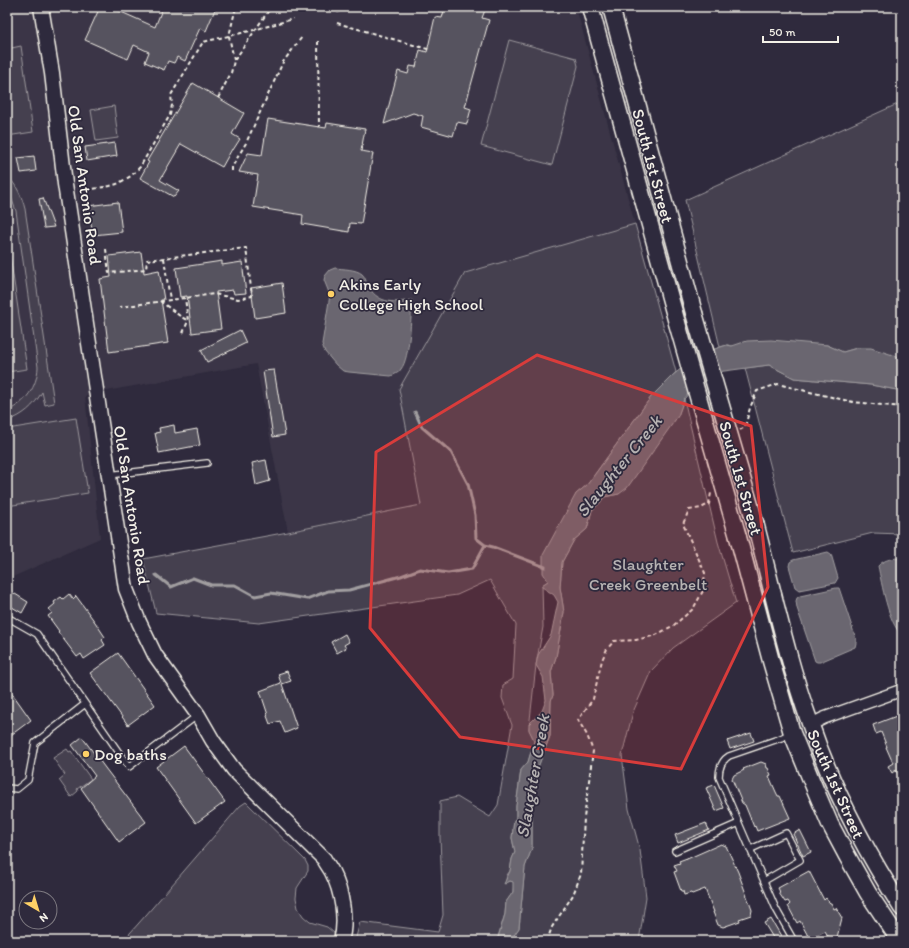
<svg xmlns="http://www.w3.org/2000/svg" width="909" height="948" font-family="Itim,sans-serif">
<rect width="100%" height="100%" fill="#2f2a3d"/>
<filter id="ink" filterUnits="userSpaceOnUse"><feTurbulence type="fractalNoise" baseFrequency=".025" numOctaves="2"/><feDisplacementMap in="SourceGraphic" scale="8" xChannelSelector="R" yChannelSelector="G"/><feConvolveMatrix kernelMatrix="1 2 1 2 8 2 1 2 1" color-interpolation-filters="sRGB"/></filter>
<g filter="url(#ink)">
<!-- built -->
<path fill="#3b3647" d="M7 7H576L635 224 676 372 651 397 598 471 288 532 256 364 106 391 85 396 100 538 8 579 7 578Z"/>
<!-- green -->
<path fill="#454050" stroke="#9c989c" d="M509 40 576 58 578 66 552 165 481 146Z
M21 46 33 132 7 136V49Z
M902 102V359L896 356 857 348 843 352 827 345 732 346 727 345 720 347 685 200Z
M114 106 118 138 96 141 91 110Z
M7 176C17 185 22 197 25 209L54 403 45 405 42 392C34 406 23 416 7 421V411C26 403 37 387 38 367L16 211 11 197 7 190Z
M635 224 676 372 651 397 587 485 576 494 548 581 542 585 543 627 536 665 529 729 533 738 534 742 528 762 521 770 516 806V818L514 820 512 838 515 852 512 859 510 871 507 875 505 884 510 881 514 882 513 892 506 902 505 914 497 940 503 941H355L360 922 438 932 443 915 440 837V801L457 797 490 817 498 805 512 725 502 698 503 685 513 679 516 625 490 580 457 595 259 623 156 613 143 559 288 532 421 505 399 389 465 273Z
M7 235 27 369 7 372Z
M769 365 794 378 871 385 902 391V534L873 533 793 553 745 368Z
M684 399 718 542 736 603 673 648 651 671 633 712 622 755 629 809 640 850 646 897 639 941H510L519 928 525 867 532 848V817L529 801 538 767 550 736 551 700 553 695 551 672 556 657 564 612 560 587 562 562 574 540 587 529 592 510 599 504 604 497 619 494 678 416Z
M76 418 88 493 7 506V429Z
M67 749 69 752 71 751 91 779 77 789 78 791 71 797 59 780 65 775 53 758Z
M246 802 305 860 308 866V871L297 888 296 898 298 908 303 916 310 922 327 927 334 933V941H123L146 915 240 806Z"/>
<!-- water -->
<path fill="#6a6670" stroke="#a19ea0" d="M335 268C343 269 356 269 362 274 366 277 366 284 369 288 380 304 395 303 412 300 411 315 410 358 401 369 399 373 395 374 391 376L349 372 343 371 336 365 325 352 322 344 330 295 324 280 325 276 330 270Z
M771 340 827 345 843 352 857 348H871L896 356 902 359V391L871 385 794 378 769 365 717 372 691 391 684 399 678 416 627 488 619 494 604 497 599 504 592 510 587 529 574 540 562 562 560 587 564 612 556 657 551 672 553 695 551 701 550 736 538 767 529 801 532 817V848L525 867 519 928 510 941H497L505 914 506 902 513 892V882L510 881 504 884 510 871 512 859 515 852 512 838 514 820 516 818V806L521 770 528 762 534 742 533 738 529 730V724L542 711 546 700 543 677 536 665 538 655 551 635 558 602 554 595 542 587V585L548 581 543 573V555L576 494 587 485 651 397 672 376 699 354 727 345 732 346 747 341Z
M828 552 831 554 838 578 835 583 799 590 795 587 789 566 790 562 793 560Z
M902 558V635C888 623 882 584 878 566 884 559 894 558 902 558Z
M836 588H839L856 639V643L855 647 820 662H817L815 661 797 608 796 601 797 598 800 596Z"/>
<g fill="none" stroke-linecap="round" stroke-linejoin="round">
<!-- stream -->
<path stroke="#a19ea0" stroke-width="3" d="M415 412 422 427 451 452 468 484 475 515 476 538 485 545
M156 575 171 587 193 578 211 585H235L255 596 271 593 307 599 328 591 349 590 401 576 420 569 448 573 472 569 485 545 493 547 545 567"/>
</g>
<!-- building -->
<path fill="#56525f" stroke="#f4f1e8" d="M100 7H110L155 27 163 7H216L206 31 200 28 185 61 177 57 174 63 168 61 164 70 145 62 149 52 134 45 128 59 85 40Z
M445 7H477L485 10 482 18 489 20 465 107 471 109 467 124 457 122 453 136 421 127 423 116 413 113 384 124 398 71 408 74 410 66 416 67 420 50 427 52 435 17 442 18Z
M193 83 244 113 232 134 240 139 233 150 232 149 222 167 181 144 160 180 179 191 174 197 140 178 149 162 147 161Z
M268 119 326 128 327 123 365 129 361 151 373 153 361 224 350 223 349 232 302 224 303 215 253 207 258 175 239 172 248 153 262 155Z
M115 143 117 156 87 161 85 147Z
M34 156 36 171 21 173 18 158Z
M43 198 54 227 44 228 39 199Z
M118 202 122 232 93 235 88 206Z
M141 252 144 273 159 270 164 300H161L168 343 109 352 100 279 111 277 109 256Z
M222 261V265L242 262 246 293 234 294 233 290 216 292 221 329 192 333 187 296 180 297 176 268Z
M282 283 286 313 255 318 251 288Z
M240 330 246 343 207 362 201 350Z
M274 370 285 435 273 437 263 371Z
M174 425 175 433 197 429 200 445 159 453 155 433 160 432 159 428Z
M266 460 270 481 256 485 252 463Z
M7 589 28 602 22 613 7 604Z
M69 594 73 599 76 596 95 622 105 637 102 640 105 645 84 659 81 654 77 657 58 632 59 631 48 616 52 613 49 609 55 604 54 602 61 597 63 599Z
M345 634 349 642 344 645 346 648 337 653 331 642Z
M118 653 155 705 128 725 90 673Z
M287 671 291 681 282 684 297 728 285 733 280 721 270 724 267 716 268 715 260 691 281 683 278 674Z
M7 686 31 720 7 738Z
M899 715 902 723V781L896 770 892 773 888 766 893 763 886 747H887L881 732 876 734 873 725Z
M751 733 754 741 730 749 727 741Z
M82 737 105 768 146 822 119 842 81 788 95 776 72 745Z
M184 746 225 802 196 823 156 767Z
M761 762 766 764 767 768H768L771 775 769 776 776 792 778 796H780L790 818 757 831 755 826 754 827 745 805 742 803 732 779 734 775 744 770 743 769Z
M714 785 724 808 716 811 706 788Z
M706 823 709 830 678 843 675 835Z
M800 830 811 852 803 856 793 834Z
M721 844 726 846 738 872 752 910 751 915 739 919 740 921 723 927 718 925 713 912H714L705 889 692 894 691 893 684 895 683 891H681L674 872 677 871 674 865 680 863 679 861 687 858V859Z
M809 871 824 900 826 898 829 902 830 903H831L834 909 836 908 842 918 836 941H831L825 931 813 937 808 936 800 921 797 923 788 906 790 904 788 901 785 902 779 893 780 892 778 888Z
M771 919 784 941H775L764 923Z"/>
<g fill="none" stroke-linecap="round" stroke-linejoin="round">
<defs>
<path id="service" d="M109 475 207 463
M7 617 37 634 129 767 198 715
M791 733 781 738 729 756C721 761 719 768 719 777L776 909 794 941
M7 788 17 789 28 780 35 743 85 704
M751 849 786 833 800 860 764 881
M675 851 739 823"/>
<path id="minor" d="M810 725 824 718 902 690"/>
<path id="tertiary" d="M41 7 52 73 65 184 126 589 139 622 155 655 198 715 213 741 234 770 324 859C326 863 330 868 332 872 342 891 347 921 341 941"/>
<path id="secondary" d="M590 7 677 323
M611 7 694 313
M756 526C773 592 787 659 810 723 832 788 865 850 902 908
M738 537 771 661 792 733 812 782 830 824 846 854 868 893 900 941"/>
</defs>
<!-- service casing -->
<use href="#service" stroke="#f4f1e8" stroke-width="8"/>
<!-- minor casing -->
<use href="#minor" stroke="#f4f1e8" stroke-width="14"/>
<!-- tertiary casing -->
<use href="#tertiary" stroke="#f4f1e8" stroke-width="17"/>
<!-- secondary casing -->
<use href="#secondary" stroke="#f4f1e8" stroke-width="19"/>
<!-- path -->
<path stroke="#f4f1e8" stroke-width="2" stroke-dasharray="4 3" stroke-linecap="butt" d="M337 12 356 7
M337 23 431 50
M318 41 319 127
M234 60 229 36 236 7
M218 98 231 73 234 61 271 7
M232 171V167L246 143 283 62 302 37
M87 190 110 186 117 184 131 176 140 167 170 115 172 105 171 95 203 42 254 30 293 19
M106 249 109 273 146 269 147 260 246 248 252 296 238 299 214 294 120 307
M164 258 170 300
M160 301 180 316 188 321
M183 333 188 321 185 298
M740 430 745 427 750 408 757 391 778 384 810 392 853 402 902 407
M547 941 552 927 573 895 581 874 584 818 593 751 587 735 578 720 593 699 598 677 602 660 607 649 614 641 636 640 656 635 674 625 693 609 703 591 705 573 683 524 689 510 701 508 709 504 711 493"/>
<!-- service -->
<use href="#service" stroke="#2f2a3d" stroke-width="5.5"/>
<!-- minor -->
<use href="#minor" stroke="#2f2a3d" stroke-width="11"/>
<!-- tertiary -->
<use href="#tertiary" stroke="#2f2a3d" stroke-width="14"/>
<!-- secondary -->
<use href="#secondary" stroke="#2f2a3d" stroke-width="16"/>
<defs>
<path id="secondary-bridge" d="M694 313 756 526
M677 323 738 537"/>
</defs>
<!-- secondary-bridge casing -->
<use href="#secondary-bridge" stroke="#f4f1e8" stroke-width="19" stroke-linecap="butt"/>
<!-- secondary-bridge -->
<use href="#secondary-bridge" stroke="#2f2a3d" stroke-width="16"/>
</g>
</g>
<!-- marked area -->
<path fill="#d93c3b" fill-opacity="0.2" stroke="#d93c3b" stroke-width="3" stroke-linejoin="round" d="M537 355 751 426 768 587 681 769 460 737 370 628 376 452Z"/>
<!-- markers -->
<g fill="#ffd166" stroke="#2f2a3d" stroke-width="1.5">
<circle cx="331" cy="294" r="4"/>
<circle cx="86" cy="754" r="4"/>
</g>
<g text-anchor="middle" stroke-width="3.5" stroke-linejoin="round" paint-order="stroke">
<!-- street labels -->
<g font-size="17" fill="#f4f1e8" stroke="#2f2a3d">
<text transform="translate(653 166) rotate(75)" y="6">South 1st Street</text>
<text transform="translate(85 185) rotate(82)" y="6">Old San Antonio Road</text>
<text transform="translate(741 478) rotate(74)" y="6">South 1st Street</text>
<text transform="translate(132 505) rotate(81)" y="6">Old San Antonio Road</text>
<text transform="translate(836 784) rotate(66)" y="6">South 1st Street</text>
</g>
<!-- poi labels -->
<g font-size="17" fill="#f4f1e8" stroke="#2f2a3d" text-anchor="start">
<text x="339" y="290">Akins Early<tspan x="339" dy="20">College High School</tspan></text>
<text x="94" y="760">Dog baths</text>
</g>
<!-- park labels -->
<g font-size="17" fill="#b7b3b3" stroke="#2f2a3d">
<text x="648" y="570">Slaughter<tspan x="648" dy="20">Creek Greenbelt</tspan></text>
</g>
<!-- water labels -->
<g font-size="18" font-style="italic" fill="#b6b2b2" stroke="#2f2a3d">
<text transform="translate(619 466) rotate(-51)" y="6">Slaughter Creek</text>
<text transform="translate(533 776) rotate(-80)" y="6">Slaughter Creek</text>
</g>
</g>
<!-- margin -->
<rect width="909" height="948" fill="none" stroke="#2f2a3d" stroke-width="24"/>
<rect x="12" y="12" width="885" height="924" fill="none" stroke="#f4f1e8" stroke-width="1.5" filter="url(#ink)"/>
<!-- north arrow -->
<g transform="translate(38 910) rotate(142)"><circle r="19" fill="#2f2a3d" stroke="#7e7a81"/>
<path d="M0-3L7 15L0 10L-7 15Z" fill="#ffd166"/>
<text y="-6" font-size="11" font-weight="bold" text-anchor="middle" fill="#f4f1e8">N</text>
</g>
<!-- scale -->
<path d="M763 36v6h75v-6" fill="none" stroke="#f4f1e8" stroke-width="2"/>
<text x="769" y="36" font-size="12" fill="#f4f1e8" stroke="#2f2a3d" stroke-width="3" paint-order="stroke">50 m</text>
</svg>
